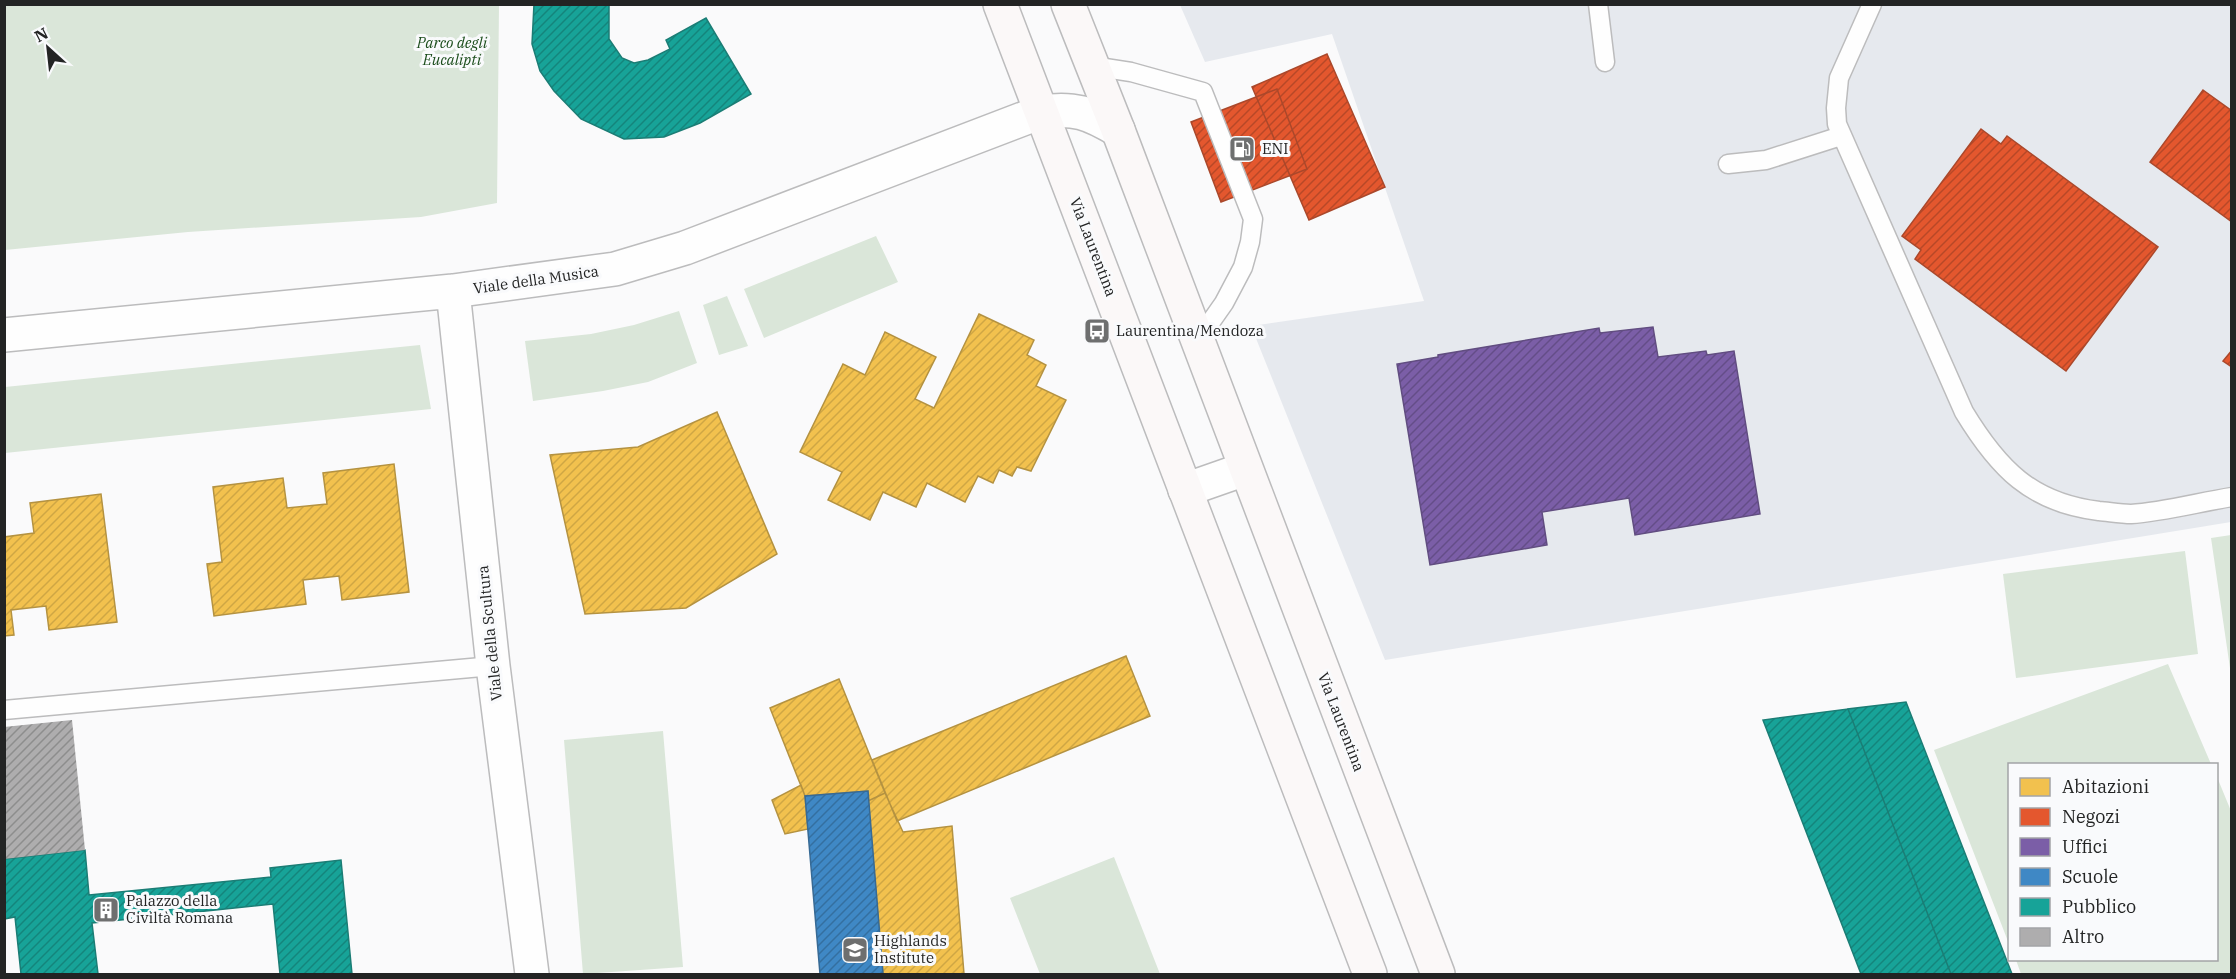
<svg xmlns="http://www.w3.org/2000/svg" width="2236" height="979" font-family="'IBM Plex Serif',serif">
<defs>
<pattern id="homes-hatch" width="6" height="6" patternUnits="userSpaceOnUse" patternTransform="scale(1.5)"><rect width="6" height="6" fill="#f2c14e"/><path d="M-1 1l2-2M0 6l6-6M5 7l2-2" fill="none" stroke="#cfa644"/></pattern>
<pattern id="shops-hatch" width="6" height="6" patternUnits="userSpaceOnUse" patternTransform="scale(1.5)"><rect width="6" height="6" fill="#e4572e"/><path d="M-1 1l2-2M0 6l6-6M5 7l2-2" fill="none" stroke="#b84827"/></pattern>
<pattern id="offices-hatch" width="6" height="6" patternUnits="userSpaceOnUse" patternTransform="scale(1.5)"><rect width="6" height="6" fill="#7b5ea7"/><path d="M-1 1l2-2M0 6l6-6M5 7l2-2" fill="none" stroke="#644d88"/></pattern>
<pattern id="schools-hatch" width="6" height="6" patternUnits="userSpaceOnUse" patternTransform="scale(1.5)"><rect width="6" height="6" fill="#3f88c5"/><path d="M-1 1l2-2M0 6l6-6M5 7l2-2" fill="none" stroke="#346fa0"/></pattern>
<pattern id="public-hatch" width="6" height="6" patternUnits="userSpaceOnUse" patternTransform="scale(1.5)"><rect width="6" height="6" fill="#17a398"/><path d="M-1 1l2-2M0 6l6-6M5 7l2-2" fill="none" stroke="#14857c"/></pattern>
<pattern id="building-hatch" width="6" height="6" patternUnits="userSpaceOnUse" patternTransform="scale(1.5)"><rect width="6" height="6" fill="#aeadae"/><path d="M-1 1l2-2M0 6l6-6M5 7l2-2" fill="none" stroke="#8d8d8d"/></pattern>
</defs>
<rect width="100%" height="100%" fill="#fafafb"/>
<!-- built -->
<path fill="#e6e9ee" d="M1180 5H2231V522L1385 660 1251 326 1424 301 1332 34 1205 62Z"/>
<!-- green -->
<path fill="#dae6d9" d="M5 4 499 5 497 203 421 217 188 232 5 250Z
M876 236 898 282 764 338 744 289Z
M727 296 748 346 719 355 703 305Z
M679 311 697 363 648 382 603 391 533 401 525 341 591 334 634 325Z
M420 345 431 409 5 453V387Z
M2231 535H2232L2231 675 2211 538Z
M2185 551 2198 654 2016 678 2003 574Z
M2168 664 2211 764H2010L2009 944 1934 750Z
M663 731 683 967 583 974 564 740Z
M2217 777 2231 811V974H2021L2016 960H2216Z
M1114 857 1160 974H1040L1010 898Z"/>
<!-- homes -->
<path fill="url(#homes-hatch)" stroke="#b49241" stroke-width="1.5" d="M979 314 1034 340 1027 355 1046 365 1036 386 1066 400 1031 471 1017 467 1012 476 999 470 993 483 978 476 965 502 927 483 916 507 883 492 870 520 828 500 842 472 800 452 843 364 865 375 885 332 936 357 915 399 934 408Z
M717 412 777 554 686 608 585 614 550 455 638 447Z
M394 464 409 592 342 600 339 576 303 580 306 604 214 616 207 564 222 562 213 487 283 478 287 508 327 504 323 473Z
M101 494 117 622 49 630 46 606 11 610 14 635 4 636V537L34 533 30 503Z
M1126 656 1150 716 897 821 872 760Z
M839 679 885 793 868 801V791L805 796 770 708Z
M801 785 805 796 808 829 785 834 772 800Z
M885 793 903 832 952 826 964 974H883L868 801Z"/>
<!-- shops -->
<path fill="url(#shops-hatch)" stroke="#aa482b" stroke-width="1.5" d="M1327 54 1385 187 1309 220 1252 87Z
M1277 89 1307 169 1221 202 1191 122Z
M2203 90 2232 111V222L2150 162Z
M1981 129 2001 144 2007 136 2158 247 2066 371 1915 259 1921 250 1902 236Z
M2232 350V367L2223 361Z"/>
<!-- offices -->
<path fill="url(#offices-hatch)" stroke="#614d80" stroke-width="1.5" d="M1653 327 1658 357 1706 351 1707 355 1734 351 1760 514 1635 535 1629 498 1542 512 1547 545 1430 565 1397 364 1438 357V355L1599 328 1600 333Z"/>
<!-- schools -->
<path fill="url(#schools-hatch)" stroke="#376a95" stroke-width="1.5" d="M868 791 883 974H820L805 796Z"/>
<!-- public -->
<path fill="url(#public-hatch)" stroke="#1b7d75" stroke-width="1.5" d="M534 4H609V39L622 58 634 63 648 60 670 49 666 40 706 18 751 94 700 123 664 137 624 139 581 119 554 91 540 71 532 44Z
M1906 702 2012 974H1951L1848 709Z
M1848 709 1951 974H1861L1763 720Z
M85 850 89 895 271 877 270 868 341 860 352 974H280L273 904 92 923 98 974H21L15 917 4 919V859Z"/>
<!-- building -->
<path fill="url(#building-hatch)" d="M72 720 85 850 4 859V727Z"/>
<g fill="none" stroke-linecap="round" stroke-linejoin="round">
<defs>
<path id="service" d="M1598 4 1605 62
M1872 4 1839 78 1836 108 1837 124 1964 412C1998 468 2031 503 2099 511 2110 512 2121 514 2131 514 2163 512 2200 502 2232 497
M1092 66 1131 72 1203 92 1253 219 1250 242 1243 267 1224 303 1198 340
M1728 164 1766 160 1841 136
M4 710 493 666"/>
<path id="minor" d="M453 291 493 666 532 974
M4 335 453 291 615 269 685 248 1041 112C1075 107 1089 113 1118 130
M1185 490 1245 469"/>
<path id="secondary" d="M1000 4 1370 974
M1068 4 1118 130 1438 974"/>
</defs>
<!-- service casing -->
<use href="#service" stroke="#bcbcbd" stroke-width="21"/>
<!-- minor casing -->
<use href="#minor" stroke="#bcbcbd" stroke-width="36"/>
<!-- secondary casing -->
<use href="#secondary" stroke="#bcbcbd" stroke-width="36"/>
<!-- service -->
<use href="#service" stroke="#fefefe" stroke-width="18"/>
<!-- minor -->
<use href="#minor" stroke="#fefefe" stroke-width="33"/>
<!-- secondary -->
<use href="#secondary" stroke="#fbf8f8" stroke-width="33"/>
</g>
<!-- icons -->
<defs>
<symbol id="fuel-square" viewBox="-11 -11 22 22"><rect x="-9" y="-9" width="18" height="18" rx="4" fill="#6e6f6f" stroke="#f9fafc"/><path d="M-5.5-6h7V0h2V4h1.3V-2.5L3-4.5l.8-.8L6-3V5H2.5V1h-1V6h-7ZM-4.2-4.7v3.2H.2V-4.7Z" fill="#fff"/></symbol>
<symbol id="bus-square" viewBox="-11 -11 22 22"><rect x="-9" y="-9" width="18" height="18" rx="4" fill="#6e6f6f" stroke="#f9fafc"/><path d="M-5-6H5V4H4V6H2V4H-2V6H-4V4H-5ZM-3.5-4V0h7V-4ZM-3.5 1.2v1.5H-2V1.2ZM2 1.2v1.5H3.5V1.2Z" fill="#fff"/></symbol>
<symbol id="building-square" viewBox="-11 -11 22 22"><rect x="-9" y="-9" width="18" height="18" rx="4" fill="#6e6f6f" stroke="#f9fafc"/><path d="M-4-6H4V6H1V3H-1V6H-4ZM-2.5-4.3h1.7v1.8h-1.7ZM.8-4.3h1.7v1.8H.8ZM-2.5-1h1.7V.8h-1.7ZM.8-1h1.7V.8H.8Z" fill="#fff"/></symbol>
<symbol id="school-square" viewBox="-11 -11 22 22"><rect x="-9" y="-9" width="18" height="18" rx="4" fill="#6e6f6f" stroke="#f9fafc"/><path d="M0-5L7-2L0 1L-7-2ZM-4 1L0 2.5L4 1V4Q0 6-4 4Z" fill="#fff"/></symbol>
</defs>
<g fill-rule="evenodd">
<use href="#fuel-square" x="1227" y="134" width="30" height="30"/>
<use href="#bus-square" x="1082" y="316" width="30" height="30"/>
<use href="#building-square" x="91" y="895" width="30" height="30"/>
<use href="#school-square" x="840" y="935" width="30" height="30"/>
</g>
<g text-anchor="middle" stroke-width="6" stroke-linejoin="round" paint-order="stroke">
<!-- park labels -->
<g font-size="15" font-style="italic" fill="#1b4d1b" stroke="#f9fafc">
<text x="452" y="48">Parco degli<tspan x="452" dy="17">Eucalipti</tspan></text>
</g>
<!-- poi labels -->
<g font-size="15" fill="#232424" stroke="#f9fafc" text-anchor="start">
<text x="1262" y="154">ENI</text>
<text x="1116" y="336">Laurentina/Mendoza</text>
<text x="126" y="906">Palazzo della<tspan x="126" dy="17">Civiltà Romana</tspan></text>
<text x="874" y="946">Highlands<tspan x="874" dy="17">Institute</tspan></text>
</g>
<!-- street labels -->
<g font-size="15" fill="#232424" stroke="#f9fafc">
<text transform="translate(1093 247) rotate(69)" y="5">Via Laurentina</text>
<text transform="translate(536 280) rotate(-8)" y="5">Viale della Musica</text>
<text transform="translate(490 633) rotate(-96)" y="5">Viale della Scultura</text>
<text transform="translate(1341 722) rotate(69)" y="5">Via Laurentina</text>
</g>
</g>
<!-- border -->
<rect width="2236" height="979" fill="none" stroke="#232424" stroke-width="12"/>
<!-- legend -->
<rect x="2008" y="763" width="210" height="198" fill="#f9fafc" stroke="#a3a4a6" stroke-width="1.5"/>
<rect x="2020" y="778" width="30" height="18" fill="#f2c14e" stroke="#a3a4a6" stroke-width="1.5"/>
<text x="2062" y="793" font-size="18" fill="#232424">Abitazioni</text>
<rect x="2020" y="808" width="30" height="18" fill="#e4572e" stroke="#a3a4a6" stroke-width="1.5"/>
<text x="2062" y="823" font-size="18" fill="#232424">Negozi</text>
<rect x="2020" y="838" width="30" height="18" fill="#7b5ea7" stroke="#a3a4a6" stroke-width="1.5"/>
<text x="2062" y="853" font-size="18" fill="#232424">Uffici</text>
<rect x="2020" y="868" width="30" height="18" fill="#3f88c5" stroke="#a3a4a6" stroke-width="1.5"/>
<text x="2062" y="883" font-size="18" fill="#232424">Scuole</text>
<rect x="2020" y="898" width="30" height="18" fill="#17a398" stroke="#a3a4a6" stroke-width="1.5"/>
<text x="2062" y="913" font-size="18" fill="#232424">Pubblico</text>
<rect x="2020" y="928" width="30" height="18" fill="#aeadae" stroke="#a3a4a6" stroke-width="1.5"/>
<text x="2062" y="943" font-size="18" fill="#232424">Altro</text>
<!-- north arrow -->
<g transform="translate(48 48) rotate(333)" stroke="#f9fafc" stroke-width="4.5" paint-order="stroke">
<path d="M0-4.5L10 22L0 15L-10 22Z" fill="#232424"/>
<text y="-9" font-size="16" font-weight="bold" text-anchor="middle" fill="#232424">N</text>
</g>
</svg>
